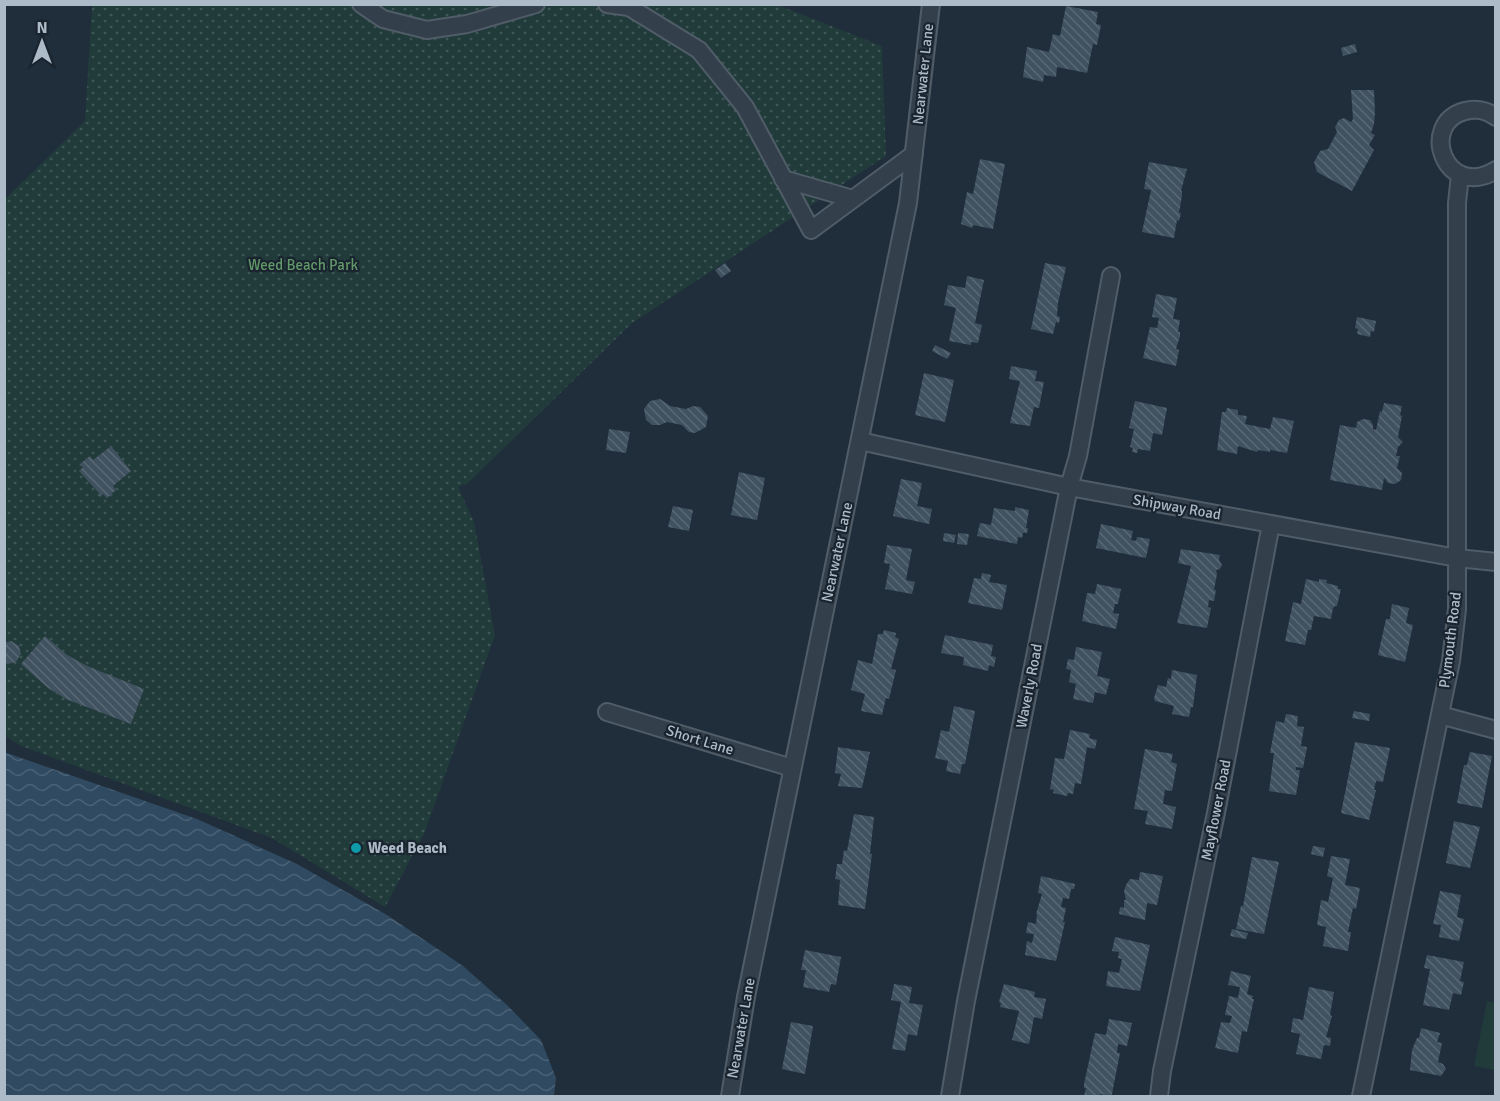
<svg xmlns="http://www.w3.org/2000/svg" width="1500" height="1101" font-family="Signika,sans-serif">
<defs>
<pattern id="park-dots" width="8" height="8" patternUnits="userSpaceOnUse" patternTransform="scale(1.5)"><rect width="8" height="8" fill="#213b3b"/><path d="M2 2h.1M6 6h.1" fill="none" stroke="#3f5556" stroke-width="1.8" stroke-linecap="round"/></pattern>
<pattern id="water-waves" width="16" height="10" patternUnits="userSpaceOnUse" patternTransform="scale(1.5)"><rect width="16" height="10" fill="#304a61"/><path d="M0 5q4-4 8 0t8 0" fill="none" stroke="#4b6276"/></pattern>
<pattern id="building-back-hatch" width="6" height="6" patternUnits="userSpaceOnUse" patternTransform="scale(1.5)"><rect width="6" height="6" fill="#40515f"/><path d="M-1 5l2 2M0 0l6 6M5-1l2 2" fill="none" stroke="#596874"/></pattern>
</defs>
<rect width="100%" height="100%" fill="#1f2e3a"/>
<!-- grass -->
<path fill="#213b3b" d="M1487 1001 1495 1003V1070L1474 1066Z"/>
<!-- park -->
<path fill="url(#park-dots)" d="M92 5H778L882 46 886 156 632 323 467 484 458 487 474 522 495 635 424 834 385 907 272 838 21 746 5 736 4 200 85 121Z"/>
<!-- water -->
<path fill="url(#water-waves)" d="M4 752 197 819 297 864 387 915 463 966 507 1005 541 1040 556 1078 554 1096H5Z"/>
<!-- building -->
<path fill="url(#building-back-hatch)" d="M1066 6 1098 12 1096 24 1101 25 1097 45 1093 44 1087 73 1057 67 1056 77 1044 75 1043 82 1023 77 1027 47 1049 52 1053 34 1060 36Z
M1355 44 1357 52 1343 56 1341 48Z
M1351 90H1374L1375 113 1374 124 1371 133 1375 135 1369 145 1374 150 1352 191 1317 172 1314 162 1320 151 1328 149 1337 132 1335 127 1339 120 1344 118 1351 122 1353 119Z
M980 159 1005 164 993 229 973 225 972 228 961 224 967 192 973 194Z
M1149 162 1187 169 1181 191H1182V196L1179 213H1181L1179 221 1177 220 1174 238 1142 232 1151 190 1144 189Z
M725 263 731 271 721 278 715 270Z
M1045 263 1066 267 1058 303 1057 316 1060 317 1059 323 1056 322 1053 334 1031 329Z
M967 276 984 280 975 323 982 325 978 343 971 342V345L949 341 956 308 944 305 948 285 965 288Z
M1156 294 1177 298 1173 319 1180 320 1178 332H1180V336L1176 349 1179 350 1176 366 1143 358 1150 327 1157 328 1159 318 1152 317Z
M1357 317 1376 321 1374 332 1371 331 1370 337 1357 334 1358 329 1355 328Z
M935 345 951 353 947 359 932 351Z
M1011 366 1037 371 1035 381 1044 382 1039 408 1034 407 1030 426 1010 423 1020 381 1009 379Z
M924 373 954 380 945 422 915 415Z
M660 399 670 406 686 409 693 406 700 407 708 416 706 427 695 433 689 432 682 425 667 422 660 425H652L646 420 644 409 650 401Z
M1135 401 1167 408 1162 435 1153 433 1150 451 1138 449 1137 453 1132 452 1133 448 1130 447 1134 429 1129 428Z
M1384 403 1402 406 1400 415 1402 416 1398 437 1403 442 1398 447 1396 456H1400L1397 468 1402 473 1401 480 1395 484 1388 483 1384 478 1382 490 1330 480 1340 425 1356 428 1357 422 1363 419 1370 420 1373 425V429L1376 430 1380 411 1382 412Z
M1227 408 1238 410V415L1247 416 1245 424 1270 429 1273 417 1294 421 1287 453 1270 450V452L1258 450 1257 452 1238 446 1237 454 1217 450 1222 412H1226Z
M609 429 630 432 626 453 606 450Z
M111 446 131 471 113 486 116 490 107 498 103 494 100 497 99 493 79 471 83 467 80 464 90 456 93 460Z
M739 472 765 478 757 520 731 515Z
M901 479 922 483 917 506 932 509 929 524 893 516Z
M673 506 693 510 689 531 668 527Z
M1015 507 1029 510 1026 528H1028L1027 533H1023L1022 538 1018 537 1017 544 977 536 980 523 991 525 994 508 1015 511Z
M1101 524 1133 531 1131 540 1136 541 1137 537 1150 539 1146 558 1096 548Z
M944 533 956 535 954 543 943 541Z
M958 533 969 534 967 545 957 544Z
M887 545 912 549 906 580 915 582 912 594 885 589 890 564 884 563Z
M1181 549 1220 555 1219 560 1222 565 1220 569 1216 570 1217 574 1214 590H1216L1214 601 1209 600 1208 607 1211 608 1207 628 1177 623 1191 566 1178 563Z
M982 573 991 575 989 582 1007 585 1002 610 968 603 974 578 981 579Z
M1306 579 1319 582V579L1327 580 1326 583 1338 586V589H1341L1337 606H1335L1333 608 1331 619 1314 616 1311 630H1308L1305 645 1285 641 1293 602 1301 604Z
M1097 584 1121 589 1118 604H1115L1113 613 1119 614 1116 629 1082 621 1087 593 1095 594Z
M1392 604 1409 608 1406 623 1413 625 1405 662 1378 655 1386 619H1390Z
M884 630 896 633 895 637 899 639 891 669 896 670 889 699 886 698 882 715 861 711 865 694 851 690 858 660 872 664 878 634H883Z
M945 635 993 645 991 656 996 657 994 667 989 665 988 671 963 665 964 657 941 653Z
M45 636 67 655 87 666 144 689 131 724 66 699 48 688 21 664Z
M11 641 19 646 21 654 16 662 8 664 4 662V643Z
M1076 647 1102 652 1097 676 1110 679 1106 695 1095 692 1093 703 1073 699 1076 684 1069 682 1071 670 1066 669 1068 659 1074 660Z
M1172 670 1197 675 1193 707H1191L1189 717 1172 714 1174 706 1155 701 1154 698 1158 685 1166 687 1168 678 1171 679Z
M954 706 975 711 965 764H962L960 774 946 771 948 761 935 758 941 730 949 732Z
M1354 711 1370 714 1369 721 1352 718Z
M1286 714 1298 716 1297 726 1304 727 1301 746 1307 747 1303 768 1296 767V770H1300L1296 795 1269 791 1274 753H1270L1276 721 1284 723Z
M1070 730 1090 734 1089 738 1097 740 1095 749 1087 747 1081 784 1075 783 1073 794 1068 793 1067 796 1053 793 1054 790 1050 789 1055 758 1064 759Z
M1355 742 1390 748 1383 782 1376 781 1374 790H1376L1369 820 1341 813Z
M838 747 870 752 862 788 838 786 841 774 835 773Z
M1145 749 1173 754 1171 762 1177 764 1172 791 1165 790 1163 804 1176 807 1172 829 1145 824 1148 811 1134 809Z
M1470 752 1492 756 1482 808 1457 803 1464 765H1467Z
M854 814 874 817 870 854H872L865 909 838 905 840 880 835 879 837 864H842L844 850 847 851Z
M1454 821 1480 827 1470 868 1446 863Z
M1313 846 1325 848 1323 857 1311 854Z
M1331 856 1350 859 1345 885 1360 888 1356 909 1353 908 1348 932H1351L1348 951 1323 946 1326 927 1317 925 1321 900 1328 902 1333 878 1327 876Z
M1252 857 1279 862 1264 934 1236 929 1241 906H1243Z
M1140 872 1163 876 1157 905 1147 903 1145 920 1119 914 1120 907 1124 908V900H1126L1124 891 1126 885 1130 879 1139 880Z
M1041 876 1075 884 1074 889H1071L1069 899 1063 898 1061 907 1066 908 1063 922H1065L1056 961 1025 955 1027 941 1032 943 1034 934 1026 933 1028 922 1036 924 1037 914H1036L1042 894 1038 893Z
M1440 891 1461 895 1457 917 1464 919 1459 941 1439 937 1441 925 1433 924Z
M1232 929 1248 933 1246 939 1230 936Z
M1115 937 1150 945 1140 991 1106 986 1108 971 1119 973 1122 959 1118 958 1119 952 1112 951Z
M805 950 841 957 836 985 831 984 829 992 803 987 806 970H801Z
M1427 955 1464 962 1460 981 1464 982 1461 995 1453 993 1449 1010 1423 1005 1430 969 1424 968Z
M1231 971 1251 976 1247 994 1253 996 1252 999H1254L1247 1032 1242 1031 1238 1053 1215 1048 1221 1022 1230 1023 1232 1016 1225 1015 1229 996 1238 998 1240 987 1228 985Z
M894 984 912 987 909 1003 923 1005 917 1036 908 1034 905 1051 892 1049 901 1002 891 1000Z
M1004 984 1035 992 1034 997 1046 999 1042 1019 1034 1017 1029 1044 1012 1040 1019 1011 1000 1007 1001 1003 999 1002Z
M1309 987 1334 992 1330 1015 1332 1016 1326 1037 1331 1038 1330 1046 1324 1045 1321 1059 1296 1054 1300 1034 1291 1032 1293 1018 1303 1020Z
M1109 1019 1132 1023 1127 1046 1118 1044 1117 1053H1120L1112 1094 1111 1096 1100 1094V1096H1084L1086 1088H1084V1084L1095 1033 1106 1035Z
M791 1022 813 1026 805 1074 782 1069Z
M1421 1028 1440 1033 1437 1042 1442 1043 1438 1062 1443 1064 1446 1069 1441 1076 1410 1070 1412 1050 1417 1038H1419Z"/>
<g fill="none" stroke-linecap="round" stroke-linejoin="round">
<defs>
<path id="minor" d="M361 4 383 19 427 30 467 24 536 4
M607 4 629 7 699 50 745 107 811 230 914 154
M1496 117C1486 110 1477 108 1465 111 1418 123 1445 201 1496 170
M783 179 853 199
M860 441 1069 487 1457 558 1496 562
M607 712 792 768
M1440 715 1496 730
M730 1096 746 997 908 203 931 4
M950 1096 966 1001 1069 487 1078 456 1111 276
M1159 1096 1162 1071 1216 813 1271 524
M1361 1096 1451 661 1457 609V203L1460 175"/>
</defs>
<!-- minor casing -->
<use href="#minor" stroke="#505d68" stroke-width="20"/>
<!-- minor -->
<use href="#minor" stroke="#333f4a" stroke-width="16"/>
</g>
<!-- markers -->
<circle fill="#0f9aa8" stroke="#19242f" stroke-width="2" cx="356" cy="848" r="6"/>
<g text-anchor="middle" stroke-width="4.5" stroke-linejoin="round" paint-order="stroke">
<!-- street labels -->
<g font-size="15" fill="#adbac7" stroke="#19242f">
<text transform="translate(923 74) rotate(-84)" y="5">Nearwater Lane</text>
<text transform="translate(1177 507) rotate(10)" y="5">Shipway Road</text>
<text transform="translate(837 552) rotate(-78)" y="5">Nearwater Lane</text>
<text transform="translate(1450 640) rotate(-83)" y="5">Plymouth Road</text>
<text transform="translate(1029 686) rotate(-79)" y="5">Waverly Road</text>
<text transform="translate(700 740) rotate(17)" y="5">Short Lane</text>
<text transform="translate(1216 810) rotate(-79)" y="5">Mayflower Road</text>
<text transform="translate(741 1028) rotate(-80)" y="5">Nearwater Lane</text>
</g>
<!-- park labels -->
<g font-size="15" fill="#639969" stroke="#19242f">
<text x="303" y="270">Weed Beach Park</text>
</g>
<!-- poi labels -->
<g font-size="15" font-weight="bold" fill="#adbac7" stroke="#19242f" text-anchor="start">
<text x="368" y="853">Weed Beach</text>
</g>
</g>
<!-- border -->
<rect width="1500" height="1101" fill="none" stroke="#adbac7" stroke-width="12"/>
<!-- north arrow -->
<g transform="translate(42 42)" stroke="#19242f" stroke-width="4.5" paint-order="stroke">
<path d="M0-4.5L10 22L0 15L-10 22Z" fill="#adbac7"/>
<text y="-9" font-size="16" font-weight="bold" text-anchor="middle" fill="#adbac7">N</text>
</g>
</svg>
